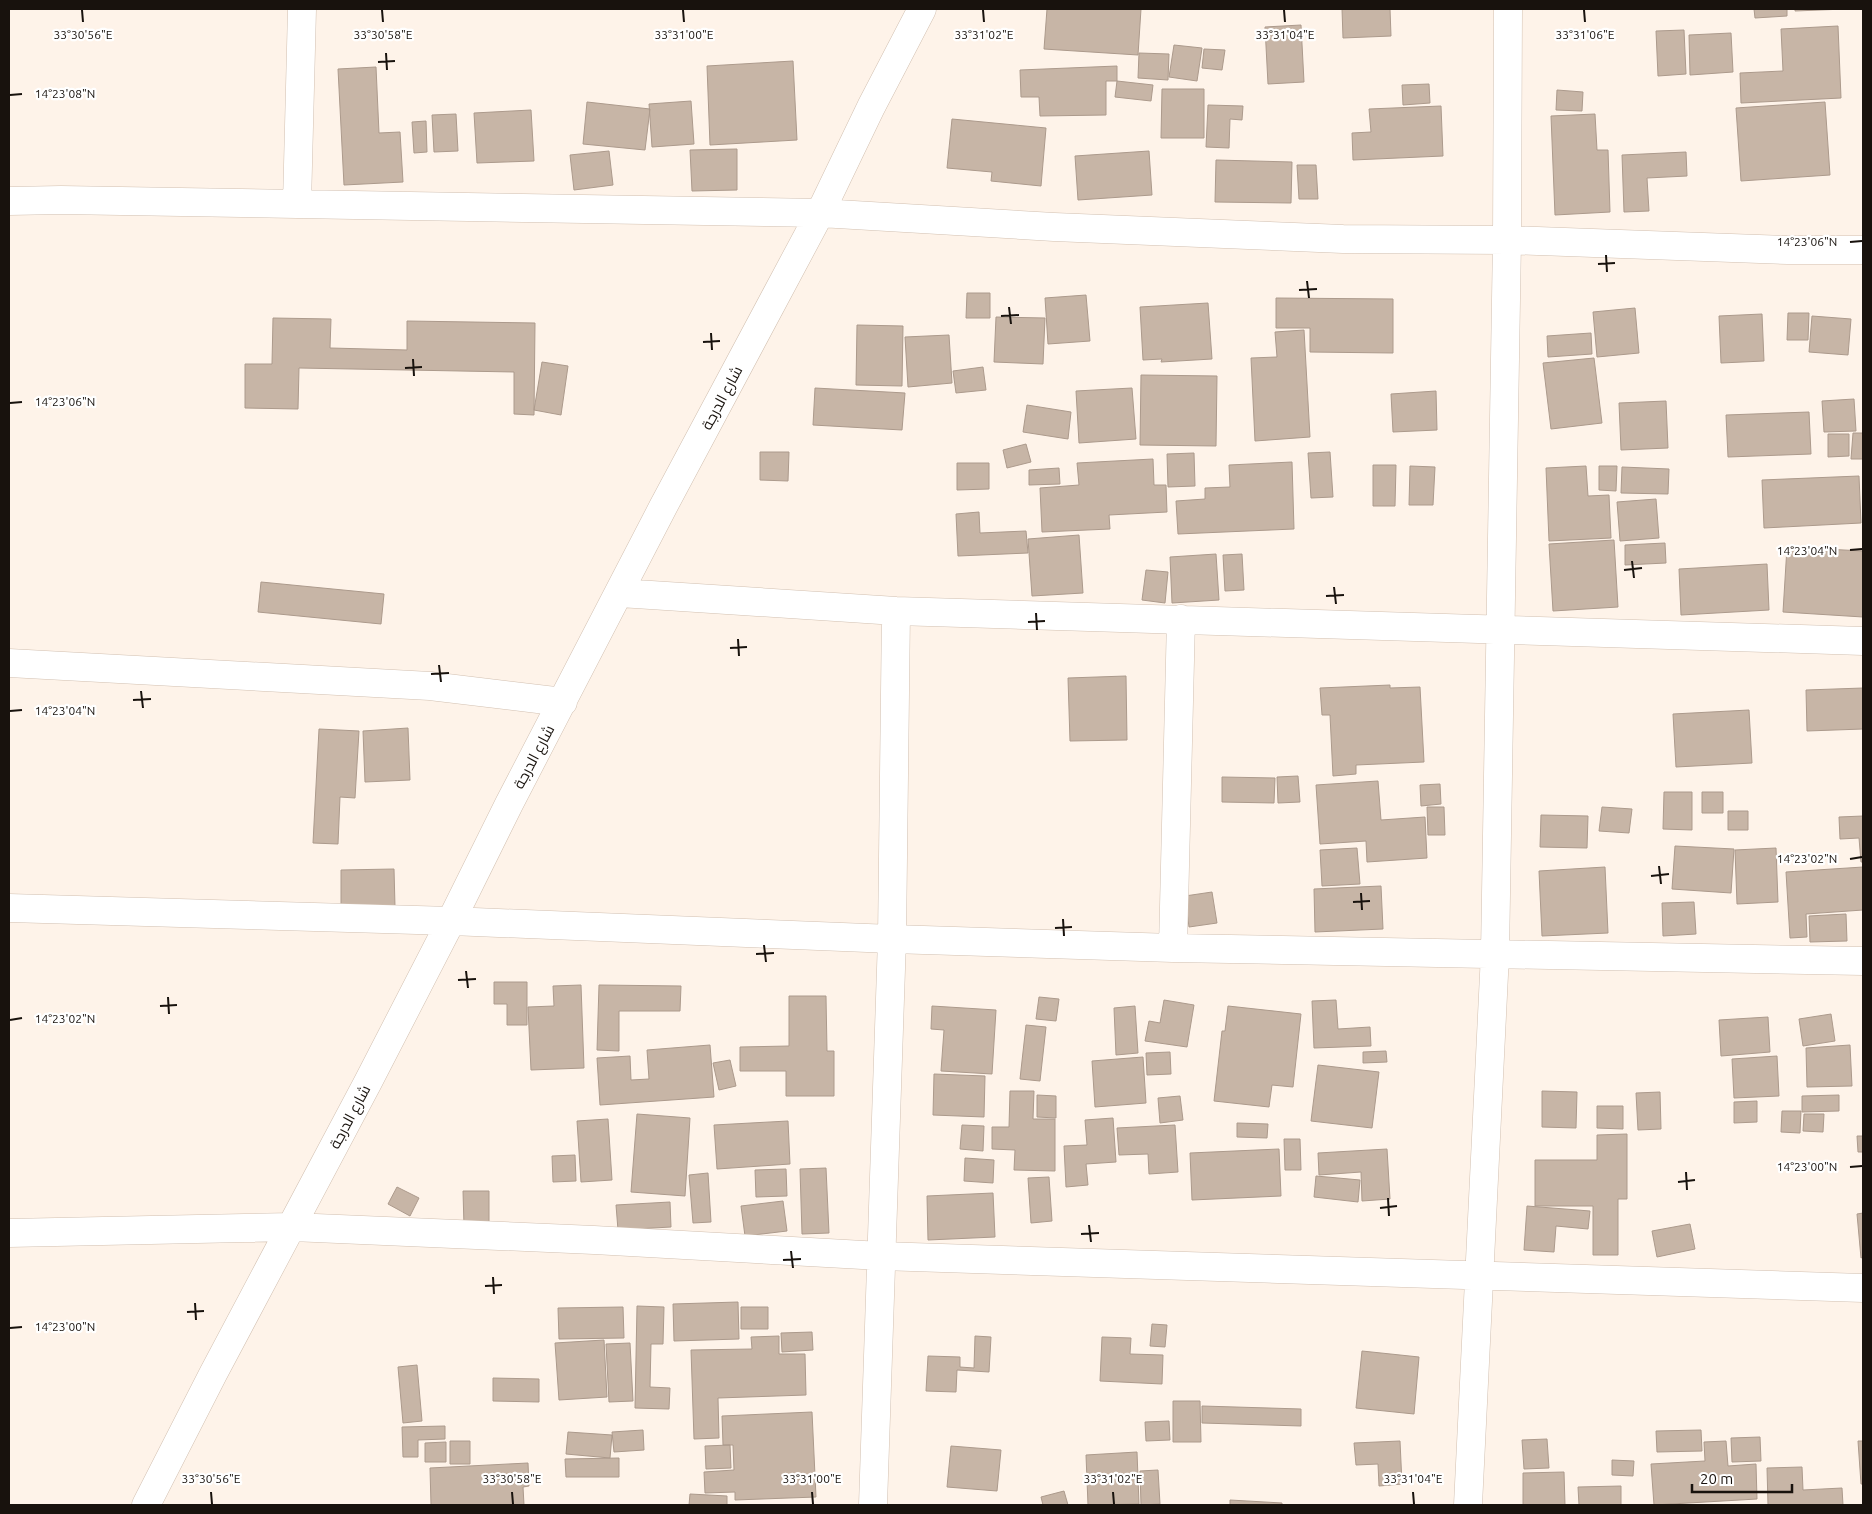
<svg xmlns="http://www.w3.org/2000/svg" width="1872" height="1514" font-family="Ubuntu,Cairo,sans-serif">
<rect width="100%" height="100%" fill="#fef3e9"/>
<!-- building -->
<path fill="#c7b5a6" stroke="#ac9a8c" d="M1047 9H1141L1138 55 1044 49Z
M1342 9H1390L1391 36 1343 38Z
M1754 9H1787V16L1755 18Z
M1795 9H1845L1795 11Z
M1301 25 1304 82 1268 84 1265 27Z
M1838 26 1841 98 1741 103 1740 73 1783 71 1781 29Z
M1684 30 1686 74 1658 76 1656 31Z
M1731 33 1733 72 1690 75 1689 35Z
M1174 45 1202 48 1197 81 1169 77Z
M1204 49 1225 50 1222 70 1202 68Z
M1139 53 1169 54 1168 80 1138 78Z
M793 61 797 140 710 145 707 66Z
M1117 66V81H1106V115L1040 116 1039 97H1021L1020 70Z
M376 67 379 133 400 132 403 182 344 185 338 69Z
M1117 81 1153 85 1151 101 1115 97Z
M1429 84 1430 103 1403 105 1402 85Z
M1162 89H1204V138H1161Z
M1557 90 1583 92 1582 111 1556 110Z
M691 101 694 144 652 147 649 104Z
M587 102 650 109 645 150 583 144Z
M1825 102 1830 175 1741 181 1736 108Z
M1208 105 1243 106 1242 120 1230 119 1229 148 1206 147Z
M1441 106 1443 156 1353 160 1352 133 1371 132 1369 109Z
M531 110 534 161 477 163 474 113Z
M456 114 458 151 434 152 432 115Z
M1595 114 1597 150H1608L1610 212 1555 215 1551 116Z
M952 119 1046 128 1041 186 991 181 992 172 947 168Z
M426 121 427 152 414 153 412 122Z
M737 149V190L692 191 690 150Z
M609 151 613 185 574 190 570 155Z
M1149 151 1152 195 1078 200 1075 156Z
M1686 152 1687 176 1647 178 1649 211 1624 212 1622 155Z
M1216 160 1292 162 1291 203 1215 202Z
M1297 165H1316L1318 199H1299Z
M967 293H990V318H966Z
M1086 295 1090 341 1048 344 1045 298Z
M1276 298 1393 299V353L1310 352V328H1276Z
M1208 303 1212 359 1161 362 1162 359 1143 360 1140 307Z
M1635 308 1639 353 1597 357 1593 312Z
M1788 313H1809L1808 340H1787Z
M1762 314 1764 361 1721 363 1719 316Z
M1812 316 1851 319 1848 355 1809 352Z
M996 317 1045 318 1043 364 994 362Z
M273 318 331 319 330 348 407 350V321L535 323 534 415 514 414V372L299 368 298 409 245 408V364H272Z
M857 325 903 326 902 386 856 385Z
M1304 330 1310 437 1255 441 1251 358 1277 357 1275 332Z
M1591 333 1592 354 1548 357 1547 336Z
M949 335 952 383 908 387 905 337Z
M1594 358 1602 423 1551 429 1543 363Z
M542 362 568 366 561 415 534 410Z
M983 367 986 390 956 393 953 371Z
M1141 375 1217 376 1216 446 1140 445Z
M815 388 905 393 902 430 813 425Z
M1132 388 1136 439 1079 443 1076 391Z
M1436 391 1437 430 1393 432 1391 394Z
M1854 399 1856 431 1824 432 1822 401Z
M1666 401 1668 448 1621 450 1619 403Z
M1027 405 1071 412 1068 439 1023 432Z
M1809 412 1811 454 1728 457 1726 415Z
M1853 433H1863V459H1851Z
M1828 434H1849V456L1828 457Z
M1026 444 1031 462 1007 468 1003 450Z
M760 452H789L788 481 760 480Z
M1330 452 1333 497 1311 498 1308 453Z
M1194 453 1195 486 1168 487 1167 454Z
M1153 459 1154 485H1166L1167 512 1109 515 1110 529 1042 532 1040 488 1079 485 1077 463Z
M1292 462 1294 529 1178 534 1176 501 1205 499V488L1230 487 1229 465Z
M957 463H989V489L957 490Z
M1373 465H1396L1395 506H1373Z
M1410 466 1435 467 1433 505H1409Z
M1586 466 1588 496 1609 495 1611 538 1549 541 1546 468Z
M1599 466H1617L1616 491 1599 490Z
M1622 467 1669 469 1668 494 1621 493Z
M1059 468 1060 484 1029 485V470Z
M1859 476 1861 523 1764 528 1762 480Z
M1656 499 1659 538 1620 541 1617 502Z
M979 512 980 533 1026 531 1028 553 958 556 956 514Z
M1079 535 1083 593 1032 596 1028 539Z
M1614 540 1618 607 1553 611 1549 544Z
M1665 543 1666 563 1625 565V545Z
M1787 547 1863 551V617L1783 612Z
M1216 554 1219 600 1172 603 1170 557Z
M1242 554 1244 590 1225 591 1223 555Z
M1767 564 1769 610 1681 615 1679 569Z
M1146 570 1168 572 1165 603 1142 600Z
M261 582 384 594 381 624 258 612Z
M1126 676 1127 740 1070 741 1068 678Z
M1390 685V688L1420 687 1424 762 1356 765V774L1333 776 1330 715H1322L1320 688Z
M1863 688V729L1807 731 1806 690Z
M1749 710 1752 763 1676 767 1673 714Z
M408 728 410 780 365 782 363 731Z
M319 729 359 731 355 798 340 797 338 844 313 843Z
M1298 776 1300 802 1278 803 1277 777Z
M1222 777 1275 778 1274 803 1222 802Z
M1378 781 1381 820 1425 817 1427 858 1367 862 1366 841 1320 844 1316 785Z
M1440 784 1441 804 1421 806 1420 785Z
M1664 792H1692V830L1663 829Z
M1702 792H1723V813H1702Z
M1427 807H1444L1445 835H1428Z
M1602 807 1632 809 1629 833 1599 831Z
M1728 811H1748V830H1728Z
M1541 815 1588 816 1587 848 1540 847Z
M1863 816V862H1861L1859 838 1840 839 1839 817Z
M1675 846 1734 849 1731 893 1672 889Z
M1357 848 1360 884 1322 886 1320 850Z
M1776 848 1778 902 1737 904 1735 850Z
M1605 867 1608 933 1542 936 1539 871Z
M1863 867V910L1806 914 1807 937 1790 938 1786 872Z
M394 869 395 907H341V870Z
M1381 886 1383 929 1315 932 1314 889Z
M1212 892 1217 923 1189 927 1185 896Z
M1694 902 1696 934 1663 936 1662 903Z
M1846 914 1847 941 1810 942 1809 916Z
M494 982H527V1025H507V1004H494Z
M581 985 584 1068 531 1070 528 1007 554 1006 553 986Z
M599 985 681 986 680 1011H619V1051L597 1050Z
M789 996H826L827 1051H834V1096H786V1071H740V1047L789 1046Z
M1039 997 1059 999 1056 1021 1036 1019Z
M1164 1000 1194 1005 1187 1047 1145 1041 1149 1021 1160 1023Z
M1336 1000 1338 1029 1370 1027 1371 1046 1314 1048 1312 1001Z
M932 1006 996 1010 992 1074 941 1071 944 1030 931 1029Z
M1135 1006 1138 1053 1116 1055 1114 1008Z
M1228 1006 1301 1014 1293 1087 1272 1085 1269 1107 1214 1101 1222 1031H1225Z
M1831 1014 1835 1041 1803 1046 1799 1019Z
M1768 1017 1770 1052 1721 1056 1719 1020Z
M1026 1025 1046 1027 1040 1081 1020 1079Z
M710 1045 714 1097 600 1105 597 1058 630 1056 631 1080 649 1079 647 1050Z
M1850 1045 1852 1086 1807 1087 1806 1048Z
M1386 1051 1387 1062 1363 1063V1052Z
M1170 1052 1171 1074 1147 1075 1146 1053Z
M1777 1056 1779 1096 1734 1098 1732 1059Z
M1143 1057 1146 1103 1095 1107 1092 1061Z
M730 1060 736 1086 719 1090 713 1063Z
M1318 1065 1379 1072 1372 1128 1311 1121Z
M934 1074 985 1076 984 1117 933 1115Z
M1010 1091H1034L1033 1119H1055V1171L1014 1170 1015 1150 992 1149V1127H1009Z
M1542 1091 1577 1092 1576 1128 1542 1127Z
M1660 1092 1661 1129 1638 1130 1636 1093Z
M1037 1095 1056 1096V1118L1037 1117Z
M1839 1095V1111L1802 1112V1096Z
M1180 1096 1183 1120 1160 1123 1158 1098Z
M1757 1101V1122L1734 1123V1102Z
M1597 1106H1623V1129L1597 1128Z
M1782 1111H1801L1800 1133 1781 1132Z
M637 1114 690 1118 685 1196 631 1192Z
M1804 1114H1824L1823 1132 1803 1131Z
M1113 1118 1116 1162 1086 1164 1088 1185 1066 1187 1064 1146 1087 1145 1085 1120Z
M608 1119 612 1180 581 1182 577 1121Z
M788 1121 790 1164 717 1169 714 1125Z
M1237 1123 1268 1124 1267 1138 1237 1137Z
M962 1125 984 1126 983 1151 960 1149Z
M1175 1125 1178 1172 1149 1174 1148 1154 1119 1155 1117 1128Z
M1627 1134V1199H1618V1255H1593V1206H1535V1160H1597V1135Z
M1857 1136H1863V1152H1858Z
M1284 1139H1300L1301 1170H1285Z
M1279 1149 1281 1196 1192 1200 1190 1153Z
M1387 1149 1390 1199 1362 1201 1361 1172 1319 1175 1318 1153Z
M575 1155 576 1181 553 1182 552 1156Z
M965 1158 994 1160 993 1183 964 1181Z
M826 1168 829 1233 802 1234 800 1169Z
M786 1169 787 1196 756 1197 755 1170Z
M708 1173 711 1222 693 1223 689 1175Z
M1316 1176 1360 1180 1358 1202 1314 1197Z
M1049 1177 1052 1221 1031 1223 1028 1178Z
M397 1187 419 1198 410 1216 388 1204Z
M463 1191H489V1225L464 1226Z
M993 1193 995 1237 928 1240 927 1196Z
M783 1201 787 1231 745 1236 741 1206Z
M670 1202 671 1227 618 1230 616 1205Z
M1527 1206 1590 1211 1588 1229 1556 1226 1554 1252 1524 1250Z
M1863 1213V1257L1861 1258 1857 1214Z
M1690 1224 1695 1249 1657 1257 1652 1231Z
M738 1302 739 1339 674 1341 673 1304Z
M637 1306 664 1307 663 1344H651L650 1387 670 1388 669 1409 635 1408Z
M623 1307 624 1338 559 1339 558 1308Z
M741 1307H768V1329H741Z
M1152 1324 1167 1325 1165 1347 1150 1346Z
M812 1332 813 1350 782 1352 781 1333Z
M779 1336V1354H805L806 1395 718 1398 719 1438 694 1439 691 1350 752 1349 751 1337Z
M975 1336 991 1337 989 1372 957 1370 956 1392 926 1391 928 1356 960 1357V1367L974 1368Z
M1102 1337 1131 1338 1130 1354 1163 1355 1162 1384 1100 1381Z
M604 1340 607 1397 559 1400 555 1343Z
M630 1343 633 1401 609 1402 606 1344Z
M1362 1351 1419 1357 1414 1414 1356 1408Z
M417 1365 422 1421 403 1423 398 1367Z
M493 1378 539 1379V1402L493 1401Z
M1173 1401H1200L1201 1442H1173Z
M1202 1406 1301 1409V1426L1202 1423Z
M812 1412 816 1497 735 1500V1492L705 1493 704 1472 734 1470 733 1445H723L722 1416Z
M1169 1421 1170 1440 1146 1441 1145 1422Z
M445 1426V1439L418 1440V1457H403L402 1427Z
M643 1430 644 1450 614 1452 612 1432Z
M1701 1430 1702 1451 1657 1452 1656 1431Z
M568 1432 612 1435 610 1458 566 1454Z
M1760 1437 1761 1461 1732 1462 1731 1438Z
M1547 1439 1549 1468 1524 1469 1522 1440Z
M450 1441H470V1464H450Z
M1400 1441 1402 1484 1379 1486 1378 1464 1356 1465 1354 1443Z
M1726 1441 1728 1466 1756 1464 1757 1499 1654 1505 1651 1464 1705 1461 1704 1442Z
M1858 1441H1863V1484H1861Z
M446 1442V1462H425V1443Z
M730 1445 731 1468 706 1469 705 1446Z
M951 1446 1001 1450 997 1491 947 1487Z
M1137 1452 1139 1504 1088 1505 1086 1455Z
M619 1458V1477H566L565 1459Z
M1612 1460 1634 1461 1633 1476 1612 1475Z
M528 1463 529 1486 523 1487 524 1505H431L430 1468Z
M1802 1467 1803 1490 1842 1488 1843 1505H1768L1767 1468Z
M1158 1470 1160 1504 1141 1505 1140 1471Z
M1564 1472 1565 1505H1523V1473Z
M1621 1486V1505H1579L1578 1487Z
M1064 1491 1068 1505H1043L1041 1497Z
M690 1494 727 1496V1505H689Z
M1230 1500 1282 1503V1505H1230Z"/>
<g fill="none" stroke-linecap="round" stroke-linejoin="round">
<defs>
<path id="minor" d="M9 201 61 200 820 213 1054 227 1343 239 1507 240 1788 250H1863
M297 204 302 9
M620 593 896 611 1863 641
M9 663 430 686 563 702
M9 908 451 921 892 939 1173 948 1863 961
M1173 948 1181 619
M9 1233 292 1227 594 1240 881 1256 1863 1288
M146 1505 213 1374 368 1082 451 921 509 804 663 507 820 213 871 107 922 9
M873 1505 892 939 896 611
M1468 1505 1495 954 1507 240 1508 9"/>
</defs>
<!-- minor casing -->
<use href="#minor" stroke="#d2c0b1" stroke-width="29"/>
<!-- minor -->
<use href="#minor" stroke="#fff" stroke-width="28"/>
</g>
<!-- ticks -->
<path fill="none" stroke="#18120d" stroke-width="2" d="M82 10 83 22M382 10 383 22M683 10 684 22M983 10 984 22M1284 10 1285 22M1584 10 1585 22M386 53 387 70M378 62 395 61M10 95 22 94M1850 242 1862 241M1606 255 1607 272M1598 264 1615 263M1307 281 1309 298M1299 290 1317 289M1009 307 1011 324M1001 316 1019 315M711 333 712 350M703 342 720 341M413 359 414 376M405 368 422 367M10 403 22 402M1850 550 1862 549M1632 561 1634 578M1624 570 1642 568M1334 587 1336 604M1326 596 1344 595M1036 613 1037 630M1028 622 1045 621M738 639 739 656M730 648 747 647M439 665 441 682M431 674 449 673M141 691 143 708M133 700 151 699M10 711 22 710M1850 859 1862 857M1659 866 1661 884M1651 876 1669 874M1361 893 1362 910M1353 902 1370 901M1063 919 1064 936M1055 928 1072 927M764 945 766 962M756 954 774 953M466 971 468 988M458 980 476 979M168 997 169 1014M160 1006 177 1005M10 1020 22 1018M1850 1167 1862 1166M1686 1172 1687 1190M1678 1182 1695 1180M1388 1198 1389 1216M1380 1208 1397 1206M1089 1225 1091 1242M1081 1234 1099 1233M791 1251 793 1268M783 1260 801 1259M493 1277 494 1294M485 1286 502 1285M195 1303 196 1320M187 1312 204 1311M10 1328 22 1327M211 1492 212 1504M512 1492 513 1504M812 1492 813 1504M1113 1492 1114 1504M1413 1492 1414 1504"/>
<g text-anchor="middle" stroke-width="4.5" stroke-linejoin="round" paint-order="stroke">
<!-- street labels -->
<g font-size="15" fill="#18120d" stroke="#fff">
<text transform="translate(722 398) rotate(-62)" y="5">شارع الدرجة</text>
<text transform="translate(534 757) rotate(-62)" y="5">شارع الدرجة</text>
<text transform="translate(350 1117) rotate(-62)" y="5">شارع الدرجة</text>
</g>
</g>
<g font-size="12" text-anchor="middle" fill="#18120d" stroke="#fff" stroke-width="4.5" stroke-linejoin="round" paint-order="stroke">
<text x="83" y="39">33°30'56"E</text>
<text x="383" y="39">33°30'58"E</text>
<text x="684" y="39">33°31'00"E</text>
<text x="984" y="39">33°31'02"E</text>
<text x="1285" y="39">33°31'04"E</text>
<text x="1585" y="39">33°31'06"E</text>
<text x="65" y="98">14°23'08"N</text>
<text x="1807" y="246">14°23'06"N</text>
<text x="65" y="406">14°23'06"N</text>
<text x="1807" y="555">14°23'04"N</text>
<text x="65" y="715">14°23'04"N</text>
<text x="1807" y="863">14°23'02"N</text>
<text x="65" y="1023">14°23'02"N</text>
<text x="1807" y="1171">14°23'00"N</text>
<text x="65" y="1331">14°23'00"N</text>
<text x="211" y="1483">33°30'56"E</text>
<text x="512" y="1483">33°30'58"E</text>
<text x="812" y="1483">33°31'00"E</text>
<text x="1113" y="1483">33°31'02"E</text>
<text x="1413" y="1483">33°31'04"E</text>
</g>
<!-- border -->
<rect width="1872" height="1514" fill="none" stroke="#18120d" stroke-width="20"/>
<!-- scale -->
<path d="M1692 1484v8h100v-8" fill="none" stroke="#18120d" stroke-width="2.5"/>
<text x="1700" y="1484" font-size="15" fill="#18120d" stroke="#ffffff" stroke-width="4" paint-order="stroke">20 m</text>
</svg>
